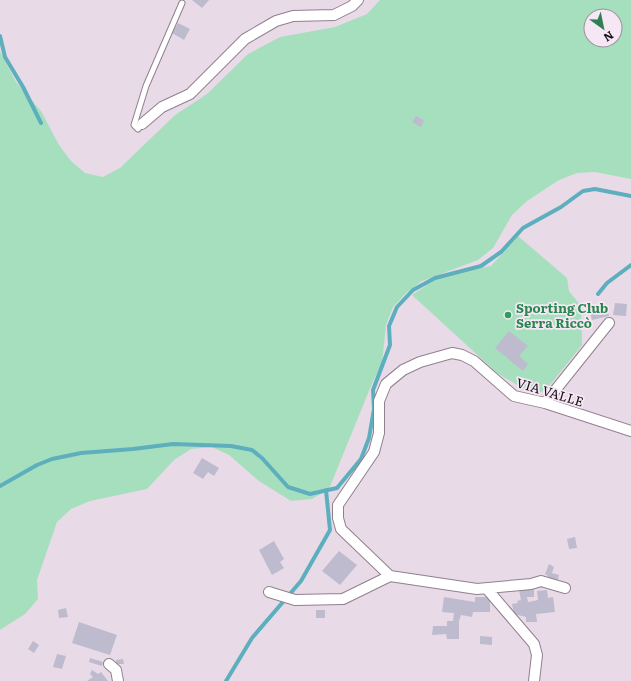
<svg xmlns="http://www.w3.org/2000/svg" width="631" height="681" font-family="Literata,serif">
<rect width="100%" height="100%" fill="#e9dae8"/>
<!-- green -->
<path fill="#a6dfbe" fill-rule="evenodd" d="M380 0H631V179L595 172 577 173 559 180 527 201 512 215 493 248 478 260 422 281 406 293 393 307 386 325 382 363 373 381 329 489 312 499 291 501 259 481 229 455 212 447 191 449 174 460 147 489 90 501 71 509 57 522 37 580 38 599 25 614 0 630V51L16 82 41 111 59 145 71 161 85 173 103 177 120 168 175 115 207 94 248 54 280 37 335 27 367 14ZM591 16H615V40H591Z
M518 236 567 278 569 291 581 306 582 345 546 390 539 393 529 392 497 373 412 295 439 277 491 266Z"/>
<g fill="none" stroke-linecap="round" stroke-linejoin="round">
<!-- stream -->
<path stroke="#5eafbd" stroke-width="4" d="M0 36 5 57 23 87 41 123
M598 294 607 283 631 265
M0 486 37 465 52 459 81 453 133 449 173 444 231 446 252 450 262 458 288 487 310 494 337 488 361 459 369 438 374 409 373 390 390 345 389 326 397 307 413 290 435 278 481 266 501 252 523 228 561 207 583 191 595 189 631 196
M226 681 252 638 301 581 330 530 326 490"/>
</g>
<!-- building -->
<path fill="#bdbbcd" d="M192 0H209L202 8Z
M178 23 190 29 184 40 172 33Z
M416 116 424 120 421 127 412 122Z
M615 303 627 304 626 316 613 315Z
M606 304 609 316 592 320 589 307Z
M509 331 528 346 519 356 528 364 523 371 495 348Z
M202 458 219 468 214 476 208 472 203 479 193 473Z
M575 537 577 548 569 549 567 539Z
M274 541 284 559 280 562 284 568 272 575 259 550Z
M339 551 357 565 340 585 322 571Z
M549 564 554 567 552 573 559 575 557 583 548 580V576L545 574Z
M534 586V597H527L528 602 538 600 537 591 547 590 548 598 553 597 555 612 536 614 537 622H526V617L514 614 512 604 518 603 517 601 521 600 519 590Z
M444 597 475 602V597H490V612H473L472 617 461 615 459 621V639H447L446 634 432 635 433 626H447V621H453L454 613 442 612Z
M66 608 68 617 59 618 58 610Z
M316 610H325V618H316Z
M79 622 117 635 110 655 72 643Z
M480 636 492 637V645L480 644Z
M33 641 39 645 34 653 28 649Z
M57 654 66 656 62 669 53 667Z
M90 658 103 662 102 666 89 662Z
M123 659 124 664H116V660Z
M92 670 98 674 101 672 108 681H87L93 677 90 674Z"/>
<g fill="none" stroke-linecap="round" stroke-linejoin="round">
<defs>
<path id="service" d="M142 124 138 129 134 125 146 86 182 3"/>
<path id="minor" d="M142 124 162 107 190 94 245 39 276 21 293 16 334 15 352 6 358 0
M545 403 609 323
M565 588 541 581 531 584 477 589 390 576 341 529 338 518V505L374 452 379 433V401L386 384 403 370 420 362 452 353 462 355 474 361 514 396 545 403 631 431
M487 589 534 644 537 655 534 681
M269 592 295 600 343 599 390 576
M109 664 116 670 118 681"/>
</defs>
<!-- service casing -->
<use href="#service" stroke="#8f818e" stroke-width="7"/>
<!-- minor casing -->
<use href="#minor" stroke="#8f818e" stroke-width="12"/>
<!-- service -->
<use href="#service" stroke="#fff" stroke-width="5"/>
<!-- minor -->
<use href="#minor" stroke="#fff" stroke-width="10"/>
</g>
<!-- markers -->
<circle fill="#2e9e5b" stroke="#f6e7f5" stroke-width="1.5" cx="508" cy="315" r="4"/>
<g text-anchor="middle" stroke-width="3.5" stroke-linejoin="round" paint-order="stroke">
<!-- leisure labels -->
<g font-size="13" font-weight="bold" fill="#27864d" stroke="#f6e7f5" text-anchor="start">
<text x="516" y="313">Sporting Club<tspan x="516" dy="15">Serra Riccò</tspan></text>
</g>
<!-- street labels -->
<g font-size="13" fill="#161015" stroke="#f6e7f5">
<text transform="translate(550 392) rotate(17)" y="5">VIA VALLE</text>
</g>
</g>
<!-- north arrow -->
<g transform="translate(603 28) rotate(147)"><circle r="19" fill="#f6e7f5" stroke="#9c919b"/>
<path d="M0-3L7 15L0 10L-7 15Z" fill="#2e8052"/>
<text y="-6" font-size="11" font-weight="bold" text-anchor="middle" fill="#161015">N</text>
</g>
</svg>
